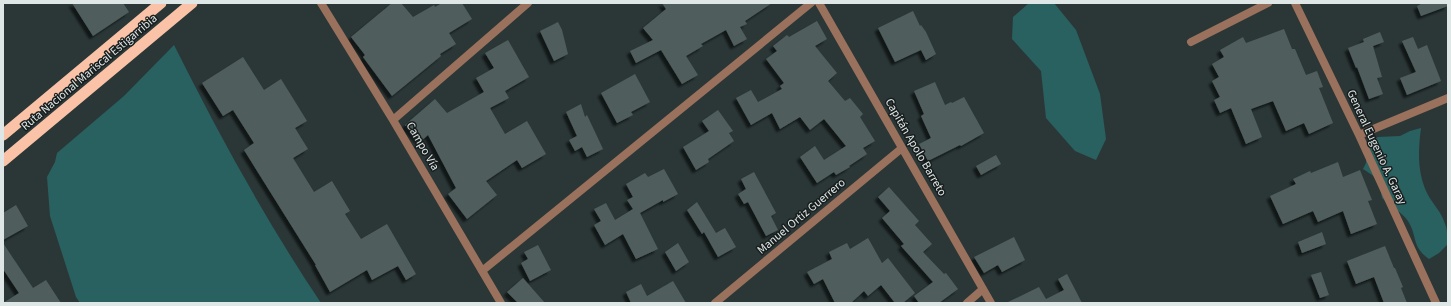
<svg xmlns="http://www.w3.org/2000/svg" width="1451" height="306" font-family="'Source Sans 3',sans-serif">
<defs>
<filter id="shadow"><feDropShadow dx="-3.5" dy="3.5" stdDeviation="1" flood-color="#0009"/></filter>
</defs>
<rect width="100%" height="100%" fill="#2b3737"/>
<!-- green -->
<path fill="#296160" d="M1029 3H1054L1076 30 1100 94 1106 139 1096 160 1075 151 1046 118 1041 71 1012 39 1013 17Z
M174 45C218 133 266 221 321 303H80L76 297 50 216 47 177 55 162 57 153 124 96Z
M1421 128C1418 151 1417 174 1428 195 1433 204 1442 213 1445 224 1448 230 1447 238 1447 245L1439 253 1429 259C1411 246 1418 237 1408 221 1402 212 1390 206 1382 198 1379 180 1379 179 1363 169L1366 163V152L1369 143 1378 137 1400 136 1410 131Z"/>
<!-- building -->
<path fill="#505d5d" filter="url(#shadow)" d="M72 3H123L129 12 93 36Z
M392 3H401L413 17 434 5 435 7 442 3H462L472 19 449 33 456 44 440 54 441 56 392 96 363 57 365 55 351 37Z
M662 3H772L745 21 747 24 740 27 747 39 734 46 726 30 701 44 703 46 686 56 698 75 682 84 661 50 636 63 630 51 653 40 643 28 666 9Z
M1423 3H1448V6L1421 16 1417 6Z
M913 11 920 26 921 25 926 32 936 54 926 60 921 50 895 62 878 28Z
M817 21 827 39 815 46 837 73 828 81 845 101 850 98 863 114 860 117 875 141 863 148 867 154 849 166 850 167 836 175 834 172 817 183 800 157 815 146 824 160 846 146 824 119 810 130 800 117 780 129 772 113 751 125 736 98 751 90 758 102 782 89 780 86 784 83 766 59 777 51 773 46 787 35 789 37Z
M558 22 562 30 568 54 554 61 540 31Z
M1284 29 1292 49H1295L1306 75 1317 71 1323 87 1319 88 1333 123 1309 134 1304 123 1286 131 1273 101 1251 109 1262 137 1246 144 1231 108 1220 113 1214 100 1220 97 1212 81 1219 77 1212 64 1224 57 1220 50 1243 37 1246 43Z
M1380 32 1384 42 1373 46 1382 77 1377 78 1383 94 1369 99 1357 67 1356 68 1348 48 1364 42 1363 39Z
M1413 37 1418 49 1427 45 1441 81 1407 95 1400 78 1416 72 1402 41Z
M508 40 529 77 505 91 509 98 490 108 505 134 527 121 546 154 522 168 517 160 486 181 497 195 467 219 448 194 456 188 428 135 420 142 405 125 435 99 447 113 484 92 476 78 494 68 485 53Z
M243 57 264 90 281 79 307 121 295 128 308 149 293 158 314 192 332 181 350 211 345 214 361 239 387 224 416 274 406 280 398 266 372 280 367 270 330 292 315 265H316L244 150 254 143 233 110 223 116 202 83Z
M635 74 650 102 631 112 633 115 617 123 601 93Z
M935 82 945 105 951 102 952 103 964 97 984 133 961 146 960 145 928 161 919 144 931 138 921 116 924 114 914 91Z
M581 104 585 117 587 115 603 149 587 157 582 147 575 151 569 140 577 136 566 112Z
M718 110 733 131 729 133 734 141 708 159 709 162 696 170 683 147 709 131 702 121Z
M996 155 1001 164 981 175 976 166Z
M1338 162 1343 177 1360 170 1372 200 1368 201 1377 224 1351 234 1343 211 1318 222 1313 211 1283 224 1270 196 1296 184 1293 179 1310 171 1311 173Z
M664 169 678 194 663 202V200L640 213 658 249 636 259 623 234 605 245 594 225 601 221 594 209 606 203 615 220 633 209 627 200 633 197 626 184 645 173 648 177Z
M754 172 776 213 771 216 778 230 766 236 748 202 744 204 738 194 746 189 741 179Z
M889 187 919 221 915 225 932 244 923 252 944 274 946 273 958 289 939 303H919L914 296 933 282 901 246 904 244 882 218 890 211 878 197Z
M697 202 716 233 725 228 736 247 718 257 704 232 702 234 687 210Z
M16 205 28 226 3 240V213Z
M1322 232 1326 244 1302 253 1298 242Z
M1014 237 1025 260 1002 272 998 265 984 273 974 257Z
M868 238 882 263 888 258 915 293 903 303H895L881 285 868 296 864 291 851 303H835L823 279 814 284 807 272 832 259 829 252 847 243 850 249Z
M3 243 33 288 46 280 61 303H3L19 293 3 269Z
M678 243 689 262 676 271 665 252Z
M538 245 551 270 530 281 521 263 528 259 524 252Z
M1385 246 1394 268H1395L1403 287 1401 288 1407 303H1384L1374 277 1356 284 1347 261Z
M1321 272 1329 295 1320 298 1311 275Z
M1067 274 1082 303H1006L1039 287 1046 299 1064 290 1058 279Z
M523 278 545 303H518L507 292Z
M673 281 686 303H631L626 292 641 284 647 296Z"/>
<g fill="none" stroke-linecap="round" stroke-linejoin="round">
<!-- minor -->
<path stroke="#9a715c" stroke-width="8" d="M321 3 393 120 501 303
M819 3 991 303
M1191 42 1268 3
M393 120 528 3
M482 271 811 3
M715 303 902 148
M967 303 983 289"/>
<!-- tertiary -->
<path stroke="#9a715c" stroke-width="8" d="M1295 3 1359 135 1436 303
M1359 135 1448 98"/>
<!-- trunk -->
<path stroke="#fac3a7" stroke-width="11" d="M3 135 161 3
M3 161 192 3"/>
</g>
<g text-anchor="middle" stroke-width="3" stroke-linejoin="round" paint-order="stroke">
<!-- street labels -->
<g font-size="12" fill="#dee6e6" stroke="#181d1d">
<text transform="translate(89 72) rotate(-40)" y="4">Ruta Nacional Mariscal Estigarribia</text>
<text transform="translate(423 146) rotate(60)" y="4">Campo Vía</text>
<text transform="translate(916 147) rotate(60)" y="4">Capitán Apolo Barreto</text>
<text transform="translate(1377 147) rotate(65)" y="4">General Eugenio A. Garay</text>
<text transform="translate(801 216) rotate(-40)" y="4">Manuel Ortiz Guerrero</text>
</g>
</g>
<!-- border -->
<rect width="1451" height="306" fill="none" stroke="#dee6e6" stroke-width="8"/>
</svg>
